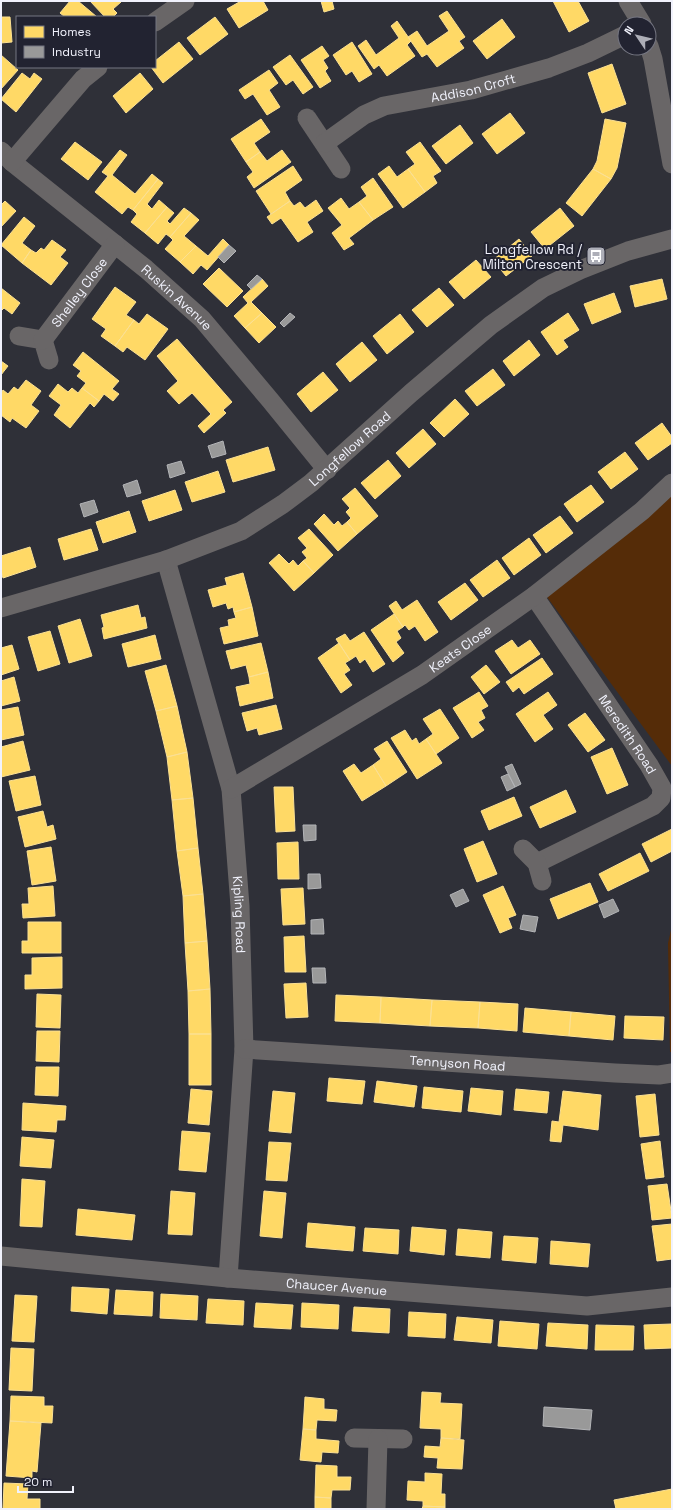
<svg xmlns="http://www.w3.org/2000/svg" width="673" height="1510" font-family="'Space Grotesk',sans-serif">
<rect width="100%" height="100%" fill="#2f3038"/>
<!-- green -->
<path fill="#552c08" d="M672 488V766L547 597Z
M672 926V1052H670L668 943Z"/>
<!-- homes -->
<path fill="#ffd966" stroke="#fbe093" d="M70 1H78L97 17H65L60 13Z
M90 1H120L121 2 113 9 117 13 113 17H105Z
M241 1H263L268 10 239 28 227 9Z
M321 1H332L334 9 324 12Z
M553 1H578L589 21 569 32Z
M447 11 465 37 459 41 464 48 437 67 427 54 422 57 408 37 417 31 427 46 449 31 439 16Z
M1 17H10L12 42 1 43Z
M215 17 228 34 200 55 187 38Z
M502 19 515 37 487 59 473 41Z
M397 21 411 41 407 45 415 56 387 76 379 65 374 69 358 46 366 40 376 55 399 38 391 26Z
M179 42 193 59 163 83 151 67H155V61Z
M352 42 372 74 359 82 352 71 346 75 333 55Z
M322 46 329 56 323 60 328 68 325 71 331 81 320 88 301 60Z
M1 55 18 70 1 89Z
M290 55 313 87 303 94 293 80 286 85 273 67Z
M612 64 626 104 602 113 588 73Z
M269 70 278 83 269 90 280 107 267 115 253 94 245 99 239 90Z
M22 73 30 79 34 73 42 79 16 112 1 99Z
M140 73 153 89 126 113 113 96Z
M510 113 525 133 497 154 482 134Z
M261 119 270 132 254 143 260 152 246 162 231 139Z
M605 119 626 123 617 168 611 179 593 169 597 161Z
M460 125 473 143 446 164 432 146Z
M75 142 102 162 88 180 61 159Z
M420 142 441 171 433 176 437 183 425 192 408 169 415 164 406 152Z
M120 150 127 155 112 175 135 194 152 174 158 179 133 210 128 207 122 214 95 192 108 176 102 172Z
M282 150 291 162 254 188 247 177 253 172 246 162 260 152 267 161Z
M293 166 302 180 285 192 290 201 271 214 256 191Z
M389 166 397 177 408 169 425 192 403 208 378 174Z
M593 169 611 179 582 216 566 203Z
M373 178 393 207 373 220 359 202 367 196 361 187Z
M158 179 163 183 147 204 152 209 159 200 167 207 145 233 131 222 137 214 133 210Z
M341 198 349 209 359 202 373 220 349 238 354 244 344 250 332 233 342 225 328 208Z
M316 200 323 211 307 222 313 232 298 242 281 218 272 224 267 217 290 201 294 206 300 202 305 208Z
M5 201 16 211 1 227V205Z
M167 207 174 213 167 221 170 224 184 208 191 213 170 237 166 234 158 244 145 233Z
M560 208 574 226 545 249 531 232Z
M191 213 199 220 184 236 196 246 180 262 165 249 173 240 170 237Z
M24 217 35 226 22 243 31 250 22 263 1 245Z
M223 239 229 245 207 270 201 265 193 274 180 262 196 246 208 256Z
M519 239 532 256 506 276 493 260Z
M52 240 66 250 60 257 68 263 51 285 22 263 31 250 36 253 41 248 44 250Z
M476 260 491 277 464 299 449 282Z
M219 268 243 291 227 307 203 284Z
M262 279 268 286 251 302 262 313 245 328 234 316 248 303 243 297Z
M662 279 667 299 635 307 630 286Z
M115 287 136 302 126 315 134 320 115 346 101 336 106 329 92 319Z
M1 288 20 303 12 314 4 308 1 311Z
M439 288 454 305 427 327 412 310Z
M614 293 621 312 592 324 584 304Z
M262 313 276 327 259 343 245 328Z
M568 313 579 330 563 340 568 347 557 355 541 332Z
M147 314 168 329 145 360 127 347 123 352 115 346 134 320 139 324Z
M400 314 414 332 387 354 373 336Z
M177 339 232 402 223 410 226 413 204 433 198 426 211 414 192 393 179 404 167 391 178 381 157 356Z
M529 340 540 355 514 376 503 361Z
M362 342 377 360 350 382 336 364Z
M83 352 119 381 112 389 119 394 113 401 104 394 99 401 82 388 86 383 77 376 81 371 73 365Z
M1 361 8 366 1 375Z
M493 369 505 385 477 406 465 391Z
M323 372 338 390 311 412 297 394Z
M26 380 41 391 31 405 39 411 26 428 12 418 10 422 1 415V393L3 390 8 394 14 387 18 390Z
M58 384 68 392 72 388 78 393 82 388 99 401 94 407 90 403 70 428 54 415 61 405 49 396Z
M455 399 469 414 444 437 430 423Z
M662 423 672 437V443L648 460 635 443Z
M423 429 436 444 409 468 396 453Z
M268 447 275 470 233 482 226 460Z
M625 452 638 469 611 489 598 472Z
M388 460 401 476 375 499 361 483Z
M218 471 225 492 192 502 185 482Z
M591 485 604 502 577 522 564 504Z
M355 488 378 516 357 534 347 522 351 518 346 512 350 508 342 499Z
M175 490 182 510 149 521 142 501Z
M129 511 136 532 103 543 96 522Z
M324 514 334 525 338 521 342 526 347 522 357 534 338 551 314 524Z
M560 516 573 533 546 553 533 535Z
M91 529 98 550 64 560 58 539Z
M309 529 333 555 314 573 303 561 307 558 302 552 307 548 298 538Z
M529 538 541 555 514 575 502 558Z
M30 547 36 567 3 578 1 571V556Z
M279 554 289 564 293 560 298 566 303 561 314 573 294 591 269 563Z
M497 560 510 578 483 597 470 580Z
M243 573 252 607 234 612 233 607 228 609 226 603 213 607 208 590 227 585 225 578Z
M465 583 478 600 451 620 438 602Z
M417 600 438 632 425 641 415 626 409 630 405 625 403 627 389 606 396 601 402 610Z
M138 605 141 618 145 617 147 628 104 639 102 628 104 627 101 615Z
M252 607 258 636 224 644 220 628 229 626 228 620 236 618 234 612Z
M394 614 403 627 397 631 401 638 396 642 404 653 393 662 371 630Z
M80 619 92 656 69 663 58 626Z
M50 631 60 664 38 671 28 637Z
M364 632 385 664 373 672 365 659 360 663 356 656 350 660 336 639 345 634 350 641Z
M155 635 161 659 128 667 122 644Z
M512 640 518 648 530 640 540 654 511 674 495 651Z
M261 643 268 672 249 677 246 665 231 669 226 651Z
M339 643 350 660 345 663 350 670 344 674 352 685 341 693 318 658Z
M12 645 19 669 1 675V648Z
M542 658 553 674 524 694 519 687 513 692 506 682Z
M166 665 177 706 156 711 145 671Z
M486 665 500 682 484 694 471 677Z
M268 672 273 698 240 706 236 687 250 684 249 677Z
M14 677 20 701 1 706V681Z
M479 692 488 706 481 710 485 718 478 722 484 730 472 738 453 708Z
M548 692 557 705 543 715 553 729 535 742 516 714Z
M276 705 282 729 259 735 257 728 247 731 242 713Z
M177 706 187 752 167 757 156 711Z
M18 707 24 735 1 740V710Z
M440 709 459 738 436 754 426 739 433 734 423 719Z
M585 713 605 740 588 752 568 725Z
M405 730 412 741 416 738 419 744 426 739 442 763 417 779 391 738Z
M23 741 30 770 1 777V747Z
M387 741 407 772 386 786 373 765 381 759 374 749Z
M612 748 628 785 607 794 591 757Z
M187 752 193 798 172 800 167 757Z
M354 764 361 773 373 765 386 786 362 801 343 771Z
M35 776 41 805 16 811 9 781Z
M274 787H293L295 831 276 832Z
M566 790 576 812 540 828 530 807Z
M514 797 522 816 489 830 481 811Z
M193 798 198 848 177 851 172 800Z
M43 811 47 827 53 825 56 839 25 847 18 817Z
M672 829V851L651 862 642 844Z
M483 841 497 874 477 882 464 849Z
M298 842 299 879H278L277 843Z
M51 847 56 881 32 885 27 851Z
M198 848 203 894 183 896 177 851Z
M640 853 649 871 608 891 599 874Z
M590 883 598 902 558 919 550 899Z
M53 886 55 916 23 918 22 904H29L28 888Z
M503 886 516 915 508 918 512 928 500 933 483 895Z
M303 888 305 924 283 925 281 889Z
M203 894 207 941 185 943 183 896Z
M28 922H61V953H22V941H28Z
M304 936 306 972H285L284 937Z
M207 941 210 989 188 991 185 943Z
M62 957V988L25 989V975H32V958Z
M306 983 308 1017 286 1018 284 984Z
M210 989 211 1034H189L188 991Z
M37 994 61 995 60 1028 36 1027Z
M336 995 381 997 380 1023 335 1021Z
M381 997 432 1000 430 1026 380 1023Z
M432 1000 480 1002 478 1028 430 1026Z
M480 1002 518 1004 517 1031 478 1028Z
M525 1008 571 1012 569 1036 523 1032Z
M571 1012 615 1016 613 1040 569 1036Z
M625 1016 664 1017 663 1040 624 1038Z
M37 1031H60L59 1062 36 1061Z
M189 1034H211V1085H189Z
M36 1067H59L58 1096 35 1095Z
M329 1078 365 1081 362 1104 327 1101Z
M377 1081 417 1086 414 1107 374 1102Z
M424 1087 463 1091 461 1112 422 1108Z
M471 1088 503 1091 501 1115 468 1111Z
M191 1089 212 1091 209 1125 188 1123Z
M516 1089 549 1092 547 1113 514 1110Z
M273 1091 295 1093 291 1133 269 1131Z
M563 1091 601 1095 598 1130 563 1125 561 1142 550 1141 552 1121 559 1122Z
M655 1094 659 1135 640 1137 636 1096Z
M23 1103 66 1106 65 1120H57L56 1132 22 1130Z
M182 1131 210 1133 206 1172 179 1170Z
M22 1137 54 1140 51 1168 20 1166Z
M660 1141 664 1177 646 1179 641 1144Z
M269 1142 291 1143 287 1181 266 1180Z
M22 1179 45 1181 42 1227 20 1226Z
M667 1184 672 1218 652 1220 648 1186Z
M171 1191 195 1193 192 1235 168 1234Z
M264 1191 286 1193 282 1238 260 1236Z
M78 1209 135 1215 132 1240 76 1235Z
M308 1223 355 1227 353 1251 306 1247Z
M672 1224V1259L657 1261 652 1226Z
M412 1227 446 1230 444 1255 410 1251Z
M365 1228 399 1230 398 1254 363 1251Z
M458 1229 492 1232 490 1258 456 1255Z
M504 1236 538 1238 536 1263 502 1260Z
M551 1241 590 1244 588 1267 550 1264Z
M72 1287 109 1289 107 1314 71 1311Z
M116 1290 153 1292 152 1316 114 1314Z
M161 1294 198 1296 197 1320 160 1318Z
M15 1295 37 1296 34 1342 12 1341Z
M208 1299 244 1301 243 1325 206 1323Z
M256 1303 293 1305 291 1329 254 1327Z
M302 1303 339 1305 338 1329 301 1327Z
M354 1307 390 1309 389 1333 352 1331Z
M409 1312 446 1314 445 1338 408 1336Z
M457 1317 493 1320 491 1343 454 1340Z
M500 1321 539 1324 537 1349 498 1346Z
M548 1323 588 1325 587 1349 546 1346Z
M672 1324V1348L645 1349 644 1325Z
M596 1325 634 1326 633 1350H595Z
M11 1348 34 1349 32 1391 9 1390Z
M422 1392 441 1393 440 1403 462 1404 460 1439 441 1438V1429L420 1428Z
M11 1396 44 1397V1406H53L52 1423 10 1421Z
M305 1397 324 1399V1409L337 1410 336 1421 317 1420 316 1430 303 1429Z
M10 1421 41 1423 37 1472 32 1471V1478L6 1476Z
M303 1429 316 1430V1439L339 1441 338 1453 322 1452 321 1462 300 1460Z
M441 1438 464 1440 462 1469 437 1468 438 1458 424 1457 425 1446 440 1447Z
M316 1465 337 1466V1477H351L350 1490H332L331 1498 315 1497Z
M425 1473 442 1474 441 1494H445V1507L423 1506V1501L407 1500 408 1481 425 1482Z
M4 1483 28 1484 27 1499H40V1509H3Z
M672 1489V1509H616L614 1500Z
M315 1497 331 1498V1509H315Z
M423 1506 445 1507V1509H422Z"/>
<!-- industry -->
<path fill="#999" stroke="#b3b4b7" d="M229 245 236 251 224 263 218 257Z
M257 275 262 279 251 289 247 285Z
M290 313 295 317 284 327 280 323Z
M223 441 226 454 212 458 208 446Z
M181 461 185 473 170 478 167 465Z
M137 480 141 493 127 497 123 485Z
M94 500 98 512 84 517 80 504Z
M512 764 521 784 515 787 505 767Z
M508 774 515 787 507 791 501 777Z
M303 825H316V840L304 841Z
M308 874H320L321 888 308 889Z
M463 889 469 901 456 907 450 895Z
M613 899 619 911 604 918 599 905Z
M523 915 538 917 535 932 520 929Z
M323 919 324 934H311V920Z
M312 968H325L326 983H313Z
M544 1407 592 1410 590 1430 543 1426Z"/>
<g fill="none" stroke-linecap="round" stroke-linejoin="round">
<!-- minor -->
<g stroke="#696667" stroke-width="19">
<path d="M628 1 642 24"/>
<path d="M155 22 185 1"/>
<path d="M649 46 653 59 672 164"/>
<path d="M307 118 341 169"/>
<path id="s1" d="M325 143 364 115 384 106 471 90 549 68 588 53 625 35"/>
<path id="s2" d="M1 151 12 162 146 269 202 319 270 400 327 470"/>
<path d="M12 162 83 79 98 67"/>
<path d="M19 336 43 340 49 360"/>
<path id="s3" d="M43 340 115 244"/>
<path id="s4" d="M166 560 231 789 240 906 244 1049 228 1278"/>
<path id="s5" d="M534 596 649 765 662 788 661 798 653 806 537 863"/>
<path id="s6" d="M1 608 166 560 241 531 283 504 311 483 411 393 491 325 543 288 580 270 628 251 672 239"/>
<path id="s7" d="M231 789 422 675 534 596 642 511 672 483"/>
<path d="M523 849 537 863 542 881"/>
<path id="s8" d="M244 1049 615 1073 659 1075 672 1073"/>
<path id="s9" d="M1 1256 228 1278 587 1306 672 1297"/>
<path d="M354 1438 403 1439"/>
<path d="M376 1509 378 1439"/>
</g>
</g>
<!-- icons -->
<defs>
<symbol id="bus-square" viewBox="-11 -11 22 22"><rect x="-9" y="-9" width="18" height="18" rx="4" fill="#adaeb7" stroke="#222331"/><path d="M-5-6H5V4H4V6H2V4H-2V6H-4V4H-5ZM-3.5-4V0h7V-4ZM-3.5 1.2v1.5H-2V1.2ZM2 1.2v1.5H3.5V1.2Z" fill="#fff"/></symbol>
</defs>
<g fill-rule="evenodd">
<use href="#bus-square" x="585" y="245" width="22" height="22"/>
</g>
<g text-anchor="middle" stroke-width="4" stroke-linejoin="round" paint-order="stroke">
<!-- street labels -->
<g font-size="13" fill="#f1f2fc" stroke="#222331">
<text dy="5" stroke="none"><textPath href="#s1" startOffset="161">Addison Croft</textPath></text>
<text dy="5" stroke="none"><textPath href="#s3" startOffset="60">Shelley Close</textPath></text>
<text dy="5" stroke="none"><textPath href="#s2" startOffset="229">Ruskin Avenue</textPath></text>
<text dy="5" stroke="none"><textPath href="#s6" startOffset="389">Longfellow Road</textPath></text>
<text dy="5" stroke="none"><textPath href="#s7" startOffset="269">Keats Close</textPath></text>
<text dy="5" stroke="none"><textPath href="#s5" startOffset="167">Meredith Road</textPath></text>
<text dy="5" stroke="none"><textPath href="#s4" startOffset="364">Kipling Road</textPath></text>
<text dy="5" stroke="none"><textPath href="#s8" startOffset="214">Tennyson Road</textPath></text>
<text dy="5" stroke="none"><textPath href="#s9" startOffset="337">Chaucer Avenue</textPath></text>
</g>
<!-- poi labels -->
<g font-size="13" fill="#f1f2fc" stroke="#222331" text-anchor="end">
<text x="582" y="254">Longfellow Rd /<tspan x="582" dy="15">Milton Crescent</tspan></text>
</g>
</g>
<!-- border -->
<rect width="673" height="1510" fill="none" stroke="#f1f2fc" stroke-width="4"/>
<!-- legend -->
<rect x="16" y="16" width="140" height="52" fill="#222331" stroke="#757682"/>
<rect x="24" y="26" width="20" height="12" fill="#ffd966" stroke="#757682"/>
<text x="52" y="36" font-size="12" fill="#f1f2fc">Homes</text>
<rect x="24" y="46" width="20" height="12" fill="#999999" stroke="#757682"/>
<text x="52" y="56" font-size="12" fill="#f1f2fc">Industry</text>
<!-- north arrow -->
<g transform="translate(637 36) rotate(305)"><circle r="19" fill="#222331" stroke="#757682"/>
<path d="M0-3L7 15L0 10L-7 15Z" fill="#adaeb7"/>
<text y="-6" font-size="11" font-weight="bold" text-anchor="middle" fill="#f1f2fc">N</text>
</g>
<!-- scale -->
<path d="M18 1486v6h55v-6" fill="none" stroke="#f1f2fc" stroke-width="2"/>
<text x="24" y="1486" font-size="12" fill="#f1f2fc" stroke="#222331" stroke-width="3" paint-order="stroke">20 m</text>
</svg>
